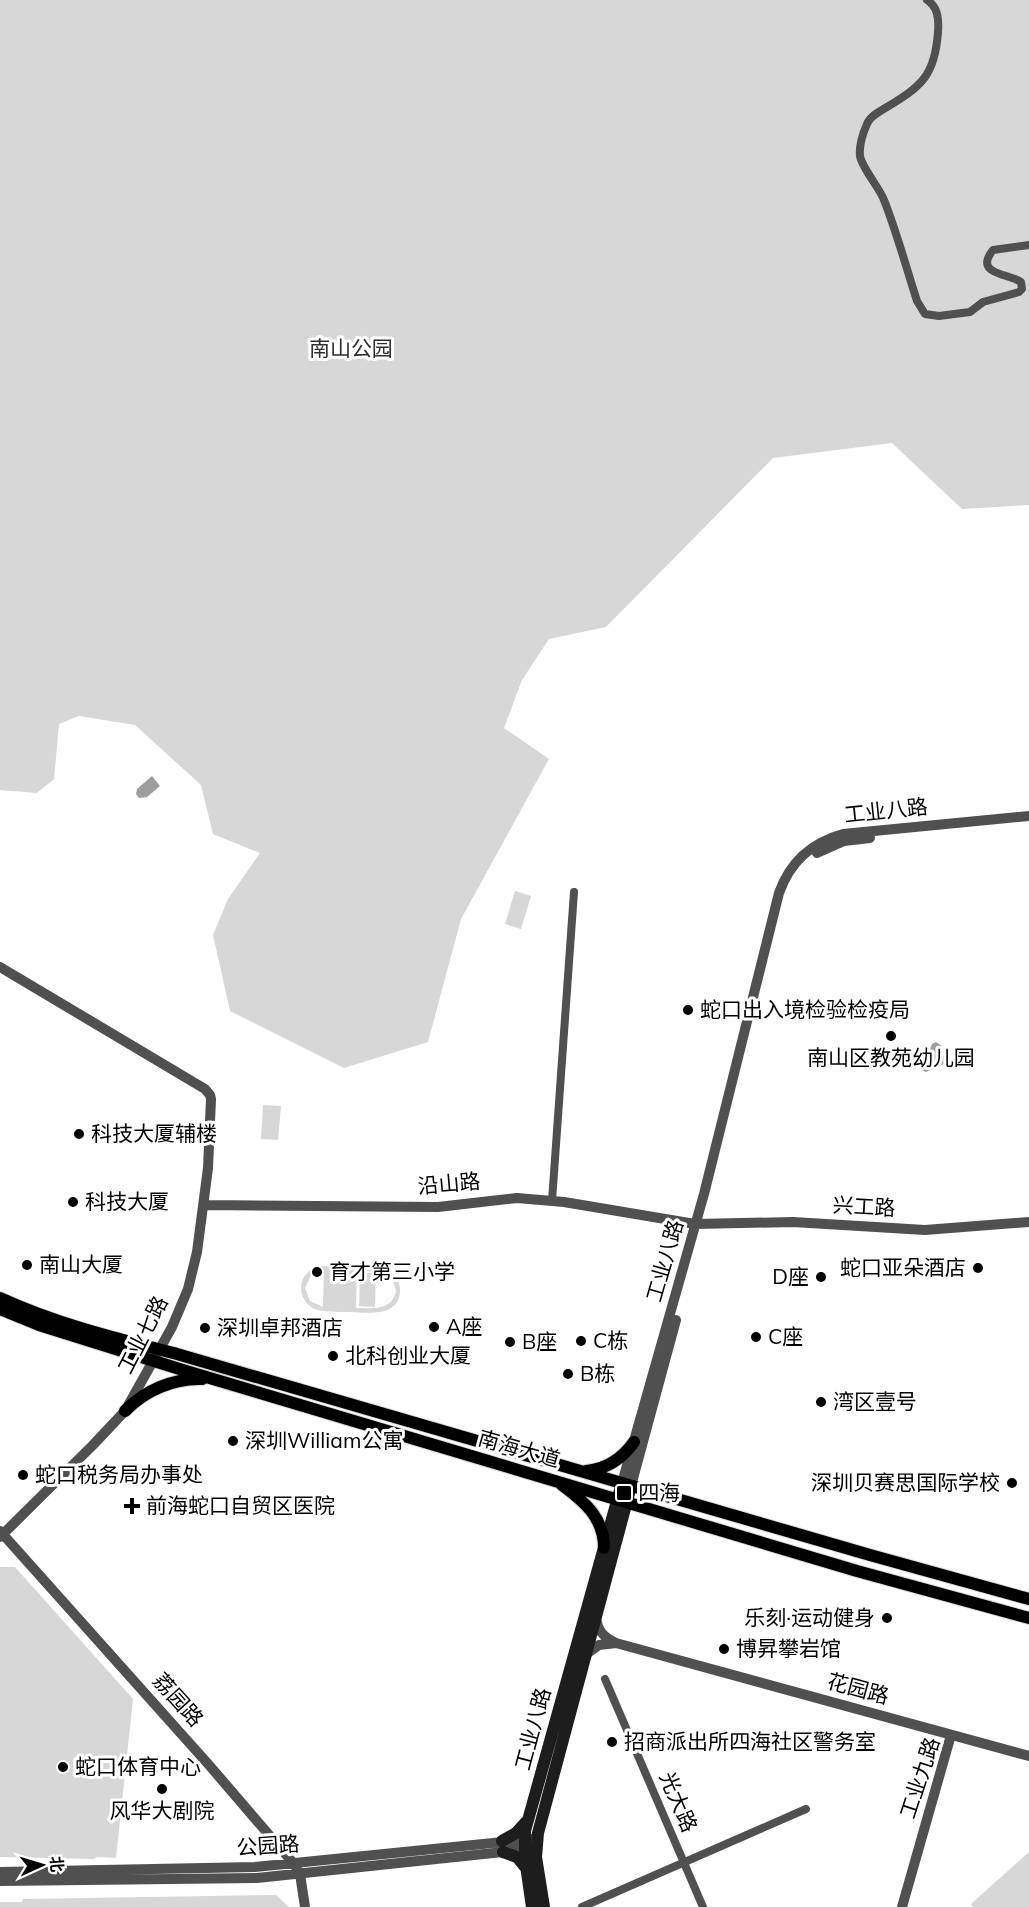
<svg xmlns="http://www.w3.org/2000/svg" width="1029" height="1907" font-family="Mulish,'Noto Sans SC',sans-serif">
<rect width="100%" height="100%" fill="#fff"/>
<!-- green -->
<path fill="#d7d7d7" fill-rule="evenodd" d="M0 0H1029V505L962 509 892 443 773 458 606 627 549 639 522 680 504 728 549 759 461 919 428 1042 344 1068 230 1011 213 935 228 899 260 853 213 834 201 785 135 725 79 716 59 724 54 779 37 793 0 790Z
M515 891 531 896 521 929 505 924Z
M263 1105 281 1106 278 1140 261 1139Z
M318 1266 384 1268C393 1272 400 1279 400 1290 400 1317 369 1313 351 1312 339 1312 328 1312 317 1310 295 1301 296 1274 318 1266ZM324 1270 323 1306V1307L310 1301 305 1288 311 1275ZM357 1271C374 1271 393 1270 396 1291 392 1311 373 1308 356 1308Z
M360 1273H376L375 1307 359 1306Z
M0 1567H15L133 1699 116 1858 97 1857 94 1859 0 1857Z
M1029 1852V1907H973L971 1904Z
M276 1895 289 1907H0V1902H22L23 1899Z"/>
<!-- water -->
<path fill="#9e9e9e" d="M152 776 160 786 147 797 139 798 136 794 137 789Z
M936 1042 942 1046 941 1053 946 1058V1063L926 1072 921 1070 920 1065 928 1054 932 1044Z"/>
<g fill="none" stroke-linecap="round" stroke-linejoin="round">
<defs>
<path id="primary" d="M0 1298C56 1324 118 1339 177 1354L870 1555 1029 1599
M0 1309 39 1325 186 1371 857 1571 1029 1618
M125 1411C144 1391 173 1378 202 1379
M586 1471C607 1469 622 1459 634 1442
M562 1485C585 1502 604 1518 604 1548"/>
</defs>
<!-- primary casing -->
<use href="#primary" stroke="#dbdbdb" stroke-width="14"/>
<!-- minor -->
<path stroke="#505050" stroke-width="8" d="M927 0C938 7 939 19 938 32 935 75 922 86 887 107 879 112 870 116 867 124 863 133 859 146 860 156 862 168 879 187 884 200 897 233 906 267 917 301L925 314 939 316 970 312 983 302 1019 292 1022 289 1021 282C1009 273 973 275 993 250L1029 245
M552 1201 574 892
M605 1679 703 1907
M582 1907 806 1809"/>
<!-- tertiary -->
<path stroke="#505050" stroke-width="10" d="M817 853 844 841 870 838
M0 967 205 1089 210 1095 211 1099 208 1168 197 1252 188 1289 172 1327 125 1411 93 1445 0 1537
M204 1205 438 1207 517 1198 564 1202 695 1224 793 1222 925 1230 1029 1222
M622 1483 704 1194 779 893C790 862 810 843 843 834L1029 816
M631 1486 676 1320
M0 1531 209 1765 294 1864 300 1874 305 1907
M596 1616C597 1630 603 1637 616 1643L1029 1756
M585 1655 599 1645 616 1643
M0 1872 255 1867 532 1839
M0 1881 257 1878 532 1849
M902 1907 951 1735"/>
<!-- secondary -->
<path stroke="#1d1d1d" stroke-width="12" d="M502 1841 516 1833 526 1822
M503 1852 517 1857 526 1868
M532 1907 525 1859V1831L622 1483
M544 1907 536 1857 538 1833 631 1486"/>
<!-- primary -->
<use href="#primary" stroke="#000" stroke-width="12"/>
</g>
<!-- markers -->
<g fill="#000" stroke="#fff" stroke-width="2">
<circle cx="688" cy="1010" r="6"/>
<circle cx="891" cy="1036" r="6"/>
<circle cx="79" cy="1134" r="6"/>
<circle cx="73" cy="1202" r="6"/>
<circle cx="27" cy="1265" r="6"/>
<circle cx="978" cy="1268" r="6"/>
<circle cx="317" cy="1272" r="6"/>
<circle cx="821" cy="1277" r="6"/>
<circle cx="434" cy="1327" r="6"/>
<circle cx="205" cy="1328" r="6"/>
<circle cx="756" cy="1337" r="6"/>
<circle cx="581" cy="1341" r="6"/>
<circle cx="510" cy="1342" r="6"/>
<circle cx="333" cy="1356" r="6"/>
<circle cx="568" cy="1374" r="6"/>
<circle cx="821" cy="1402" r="6"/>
<circle cx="233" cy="1441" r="6"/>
<circle cx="23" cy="1475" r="6"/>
<circle cx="1012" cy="1483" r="6"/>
<rect x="616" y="1485" width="16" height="16" rx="3"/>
<path d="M129 1497h6v6h6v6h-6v6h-6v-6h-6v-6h6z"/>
<circle cx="887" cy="1618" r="6"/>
<circle cx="724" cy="1649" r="6"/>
<circle cx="612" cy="1742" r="6"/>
<circle cx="63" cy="1767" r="6"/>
<circle cx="162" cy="1789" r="6"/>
</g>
<g text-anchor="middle" stroke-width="6" stroke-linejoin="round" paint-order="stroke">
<!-- park labels -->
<g font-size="21" fill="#2e2e2e" stroke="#fff">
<text x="351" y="356">南山公园</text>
</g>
<!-- street labels -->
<g font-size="21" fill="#000" stroke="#fff">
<text transform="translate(886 811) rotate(-6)" y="7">工业八路</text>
<text transform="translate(449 1184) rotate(-5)" y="7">沿山路</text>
<text transform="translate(864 1207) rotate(3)" y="7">兴工路</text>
<text transform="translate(665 1261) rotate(-74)" y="7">工业八路</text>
<text transform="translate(143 1335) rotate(-63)" y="7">工业七路</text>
<text transform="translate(519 1449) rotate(16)" y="7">南海大道</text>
<text transform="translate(858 1689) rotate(15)" y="7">花园路</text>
<text transform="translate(178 1700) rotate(48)" y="7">荔园路</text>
<text transform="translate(533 1729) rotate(-75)" y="7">工业八路</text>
<text transform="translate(920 1778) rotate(-72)" y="7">工业九路</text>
<text transform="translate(678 1802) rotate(67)" y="7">光大路</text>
<text transform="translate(268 1846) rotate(-4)" y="7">公园路</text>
</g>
<!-- poi labels -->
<g font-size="21" fill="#000" stroke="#fff" text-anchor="start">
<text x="700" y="1017">蛇口出入境检验检疫局</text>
<text x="891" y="1065" text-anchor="middle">南山区教苑幼儿园</text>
<text x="91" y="1141">科技大厦辅楼</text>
<text x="85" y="1209">科技大厦</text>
<text x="39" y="1272">南山大厦</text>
<text x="966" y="1275" text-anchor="end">蛇口亚朵酒店</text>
<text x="329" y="1279">育才第三小学</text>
<text x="809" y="1284" text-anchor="end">D座</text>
<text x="446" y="1334">A座</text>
<text x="217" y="1335">深圳卓邦酒店</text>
<text x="768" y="1344">C座</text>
<text x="593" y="1348">C栋</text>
<text x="522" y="1349">B座</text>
<text x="345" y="1363">北科创业大厦</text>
<text x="580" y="1381">B栋</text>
<text x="833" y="1409">湾区壹号</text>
<text x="245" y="1448">深圳William公寓</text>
<text x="35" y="1482">蛇口税务局办事处</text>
<text x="1000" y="1490" text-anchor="end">深圳贝赛思国际学校</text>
<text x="638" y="1500">四海</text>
<text x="146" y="1513">前海蛇口自贸区医院</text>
<text x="875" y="1625" text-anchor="end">乐刻·运动健身</text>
<text x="736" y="1656">博昇攀岩馆</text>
<text x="624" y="1749">招商派出所四海社区警务室</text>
<text x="75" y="1774">蛇口体育中心</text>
<text x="162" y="1818" text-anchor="middle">风华大剧院</text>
</g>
</g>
<!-- north arrow -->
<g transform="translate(42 1865) rotate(86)" stroke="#ffffff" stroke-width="4.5" paint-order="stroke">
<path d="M0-4.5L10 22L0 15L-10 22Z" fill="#000000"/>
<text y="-9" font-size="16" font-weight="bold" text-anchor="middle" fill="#000000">北</text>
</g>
</svg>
